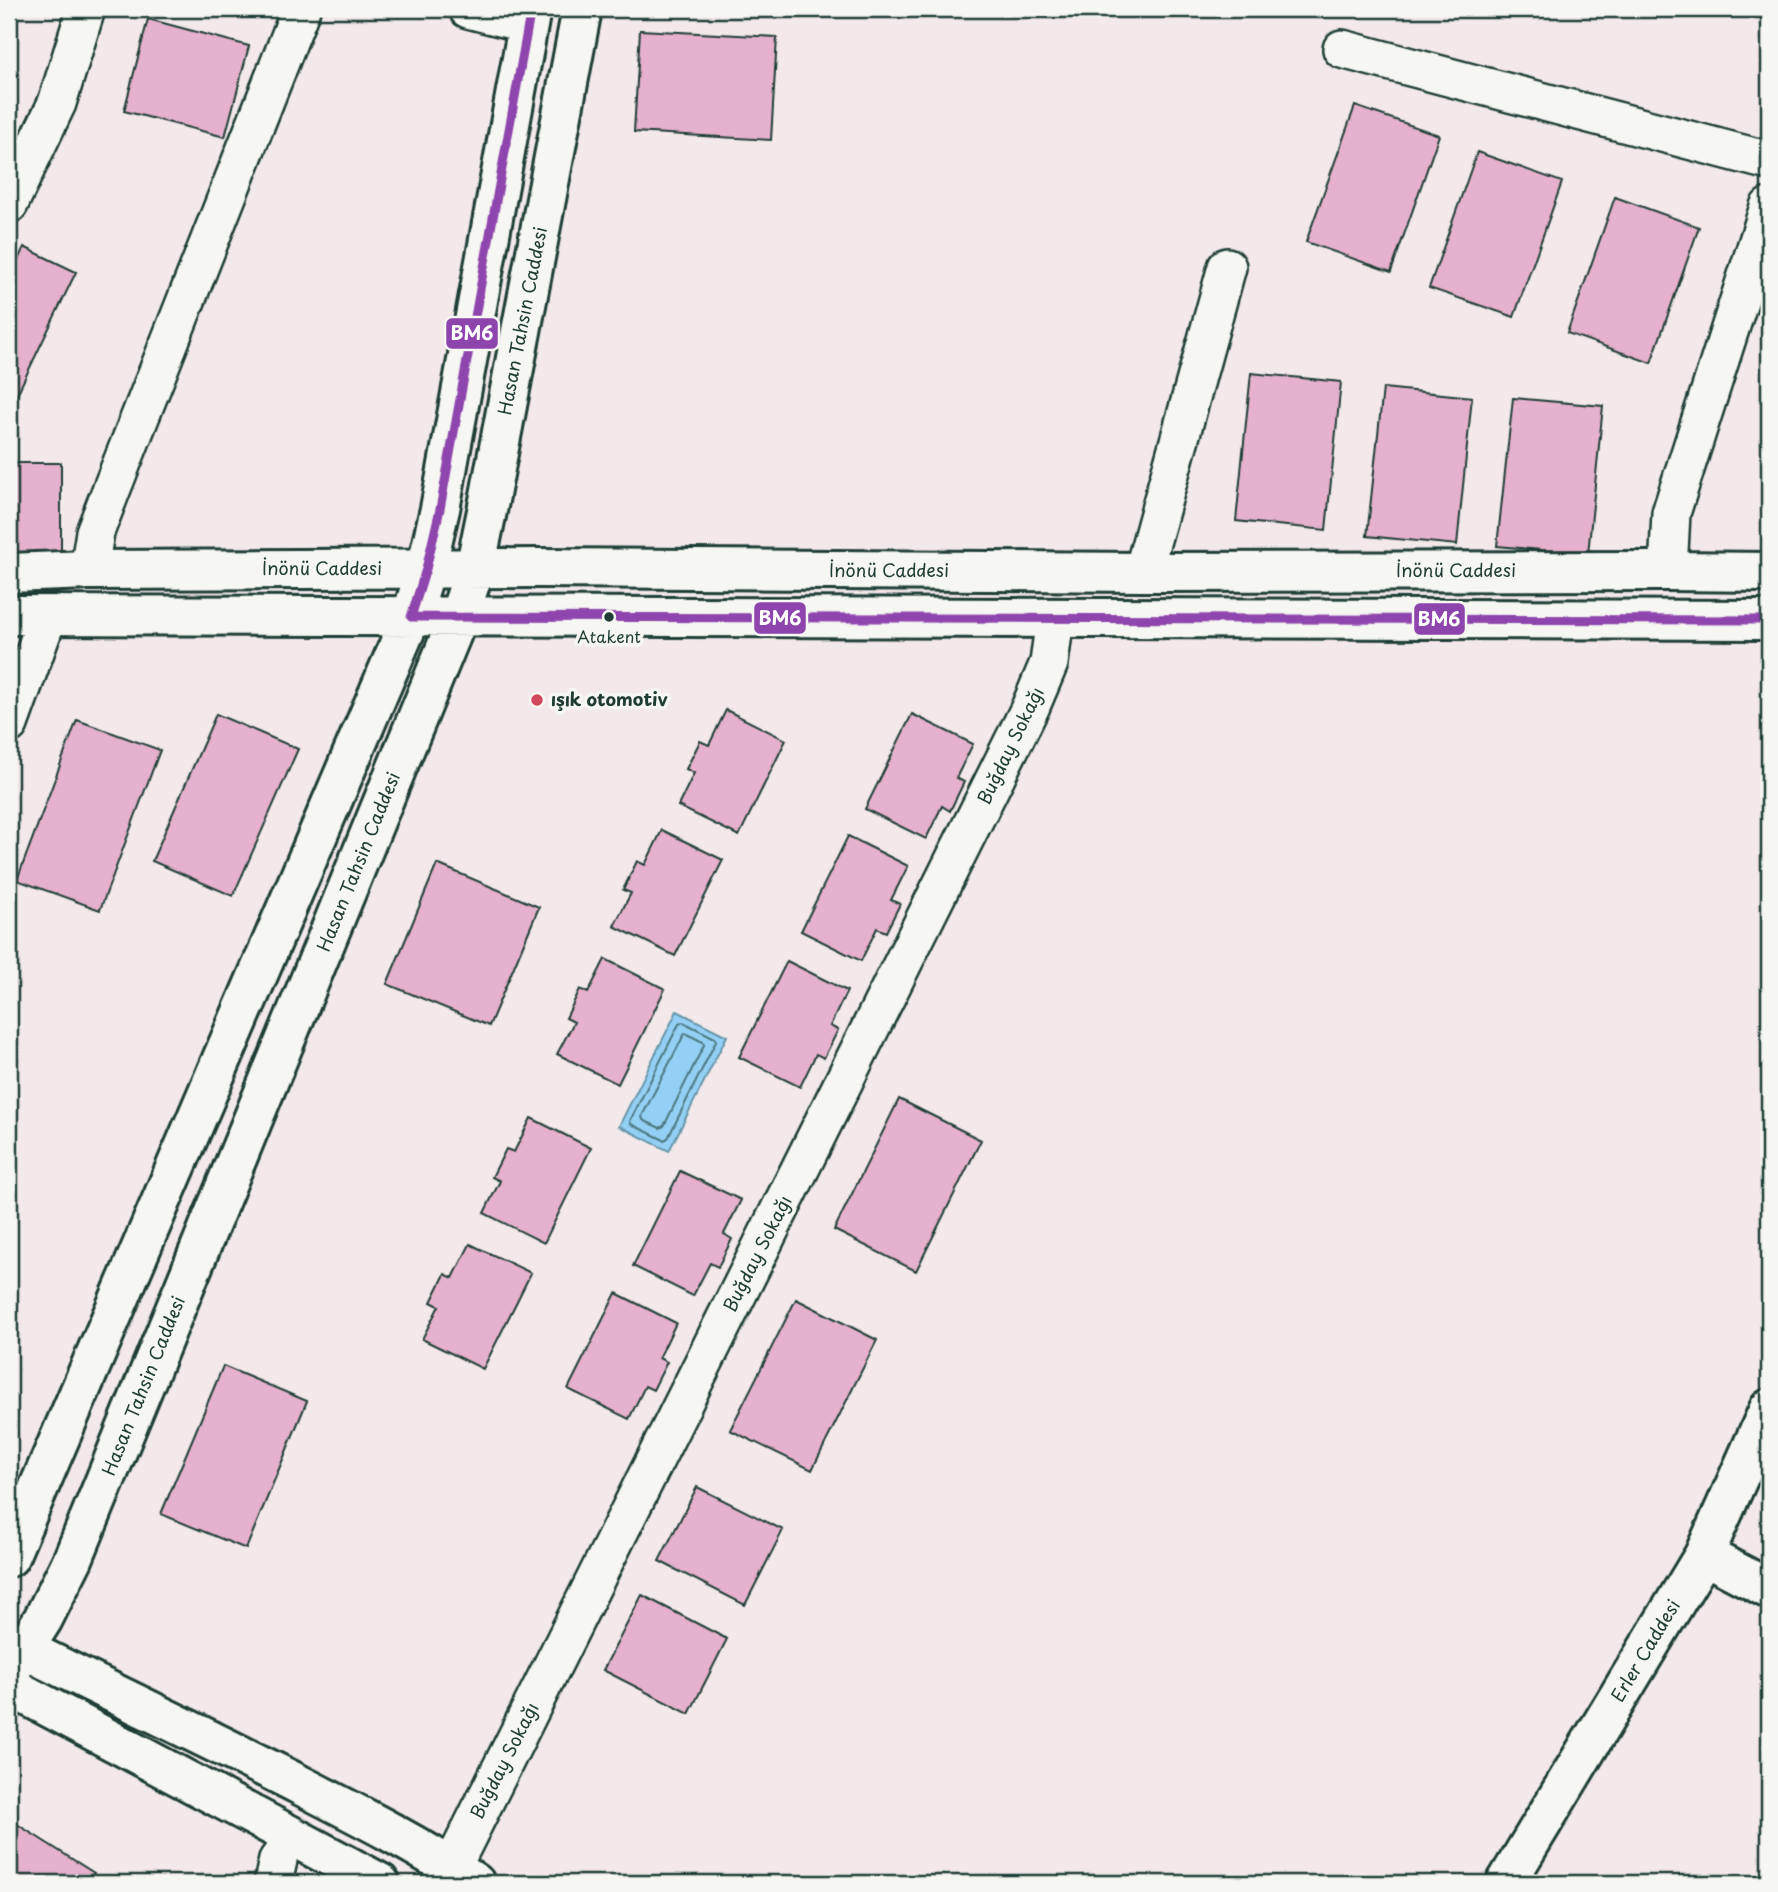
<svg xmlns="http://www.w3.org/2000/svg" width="1778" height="1892" font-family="'Playpen Sans',sans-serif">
<rect width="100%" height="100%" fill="#f3e8ea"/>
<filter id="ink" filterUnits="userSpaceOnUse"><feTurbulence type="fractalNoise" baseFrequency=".0143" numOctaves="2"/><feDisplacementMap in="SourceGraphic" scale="14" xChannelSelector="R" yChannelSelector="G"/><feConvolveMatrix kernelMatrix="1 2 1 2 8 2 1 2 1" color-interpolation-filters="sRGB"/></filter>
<g filter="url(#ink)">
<!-- water -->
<path fill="#94d0f5" stroke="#6595a8" stroke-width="2" d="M677 1011 727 1036 669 1151 619 1126Z"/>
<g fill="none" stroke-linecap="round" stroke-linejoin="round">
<!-- shore -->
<path stroke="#4e7881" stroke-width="2" d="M683 1022 715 1038 716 1041 668 1138 664 1140 631 1124 630 1121 679 1024Z
M685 1033 703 1042 704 1045 664 1126 660 1128 643 1120 642 1116Z"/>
</g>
<!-- building -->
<path fill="#e6b1cc" stroke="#1f3d34" stroke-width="2" d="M148 19 249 46 225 137 124 111Z
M640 30 777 37 771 140 634 132Z
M1355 106 1439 135 1391 272 1306 242Z
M1477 152 1562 182 1514 317 1429 288Z
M1615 197 1699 227 1651 363 1567 333Z
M24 247 76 272 11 407 9 406V279Z
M1251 373 1341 382 1326 530 1236 521Z
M1383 388 1472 397 1457 545 1367 536Z
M1513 398 1603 406 1588 554 1497 546Z
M9 463H61V559H9Z
M726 710 786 740 739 836 678 806 694 773 686 769 700 741 709 745Z
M216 714 298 749 233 896 152 861Z
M912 714 973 744 956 778 964 782 950 811 942 806 926 839 865 809Z
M77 720 160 750 100 910 17 880Z
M662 830 723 860 675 956 614 926 631 893 623 890 637 861 645 865Z
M848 836 908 866 891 900 900 904 886 932 877 928 861 961 801 931Z
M437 864 539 907 489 1026 387 984Z
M605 959 665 989 618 1084 557 1054 574 1022 566 1018 580 989 588 993Z
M787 961 847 991 830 1026 838 1030 824 1058 816 1054 800 1087 739 1057Z
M899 1099 981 1140 916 1271 834 1230Z
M531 1118 591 1148 544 1243 484 1213 500 1181 492 1177 506 1149 514 1152Z
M680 1171 741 1200 724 1234 732 1239 718 1267 710 1263 693 1296 633 1266Z
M470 1244 531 1273 483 1369 422 1339 439 1306 431 1302 445 1274 453 1278Z
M616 1293 676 1323 659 1358 667 1362 653 1390 645 1386 629 1419 568 1389Z
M796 1299 877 1340 812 1470 730 1430Z
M223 1366 307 1401 246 1549 161 1514Z
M697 1487 783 1530 745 1605 659 1561Z
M642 1595 727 1639 689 1714 603 1670Z
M9 1819 94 1873 87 1883H9Z"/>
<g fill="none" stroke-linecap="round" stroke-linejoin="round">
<defs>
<path id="street" d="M468 9 528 24
M1342 49 1769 161
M9 204 57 103 86 9
M89 570 95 532 114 483 301 9
M1668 571 1671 513 1769 207
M1143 572 1227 267
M9 724 48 616
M273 1883 278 1860
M444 1883 1030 708 1049 663 1055 618"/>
<path id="secondary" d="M9 573 89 570 537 568 1143 572 1668 571 1769 572
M9 615 1769 620
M1704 1555 1769 1589
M9 1557 411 617 426 569 440 509 531 9
M9 1650 24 1649C116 1695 210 1739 302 1786 361 1816 420 1846 475 1883
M9 1673 43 1619 73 1559 459 616 475 569 488 506 582 9
M9 1686 380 1883
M1506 1883 1704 1555 1769 1409"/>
</defs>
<!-- street casing -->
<use href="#street" stroke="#1f3d34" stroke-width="42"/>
<!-- secondary casing -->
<use href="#secondary" stroke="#1f3d34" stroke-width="44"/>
<!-- street -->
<use href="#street" stroke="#f6f6f2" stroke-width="37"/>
<!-- secondary -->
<use href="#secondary" stroke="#f6f6f2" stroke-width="38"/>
<defs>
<path id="bus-1" d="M531 9 440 509 426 569 411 617 1769 620"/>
</defs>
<!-- bus-1 casing -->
<use href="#bus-1" stroke="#f6f6f2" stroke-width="14"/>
<!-- bus-1 -->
<use href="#bus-1" stroke="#8e44ad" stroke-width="9"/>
</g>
</g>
<!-- markers -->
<circle fill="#1f3d34" stroke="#f6f6f2" stroke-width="2.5" cx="609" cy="617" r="6"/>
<circle fill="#d1495b" stroke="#f6f6f2" stroke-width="2.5" cx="537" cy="700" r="7"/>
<g text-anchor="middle" stroke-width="7" stroke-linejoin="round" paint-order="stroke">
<!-- bus labels -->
<g font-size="16" fill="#1f3d34" stroke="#f6f6f2">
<text x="609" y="643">Atakent</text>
</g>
<!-- street labels -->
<g font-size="18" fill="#1f3d34" stroke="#f6f6f2">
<text transform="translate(523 321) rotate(-79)" y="6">Hasan Tahsin Caddesi</text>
<text x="322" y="575">İnönü Caddesi</text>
<text x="889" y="577">İnönü Caddesi</text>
<text x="1456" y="577">İnönü Caddesi</text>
<text transform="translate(1011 746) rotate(-64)" y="6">Buğday Sokağı</text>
<text transform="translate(359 862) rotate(-68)" y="6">Hasan Tahsin Caddesi</text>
<text transform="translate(758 1254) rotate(-63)" y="6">Buğday Sokağı</text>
<text transform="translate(144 1386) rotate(-68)" y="6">Hasan Tahsin Caddesi</text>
<text transform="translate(1646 1651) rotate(-59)" y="6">Erler Caddesi</text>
<text transform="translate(505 1761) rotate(-63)" y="6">Buğday Sokağı</text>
</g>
<!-- poi labels -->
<g font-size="18" font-weight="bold" fill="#1f3d34" stroke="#f6f6f2" text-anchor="start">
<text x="551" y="706">ışık otomotiv</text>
</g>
</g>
<g stroke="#f6f6f2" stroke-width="2.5">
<rect x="445" y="317" width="54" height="33" rx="7" fill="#8e44ad"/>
<rect x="753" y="601" width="54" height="34" rx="7" fill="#8e44ad"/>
<rect x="1413" y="602" width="53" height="34" rx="7" fill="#8e44ad"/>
</g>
<g font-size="19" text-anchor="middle" font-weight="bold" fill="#fff">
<text x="472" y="340">BM6</text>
<text x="780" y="625">BM6</text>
<text x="1439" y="626">BM6</text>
</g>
<!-- margin -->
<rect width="1778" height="1892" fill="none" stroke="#f6f6f2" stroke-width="35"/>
<rect x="18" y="18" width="1743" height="1857" fill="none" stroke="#1f3d34" stroke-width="2.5" filter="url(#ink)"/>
</svg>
